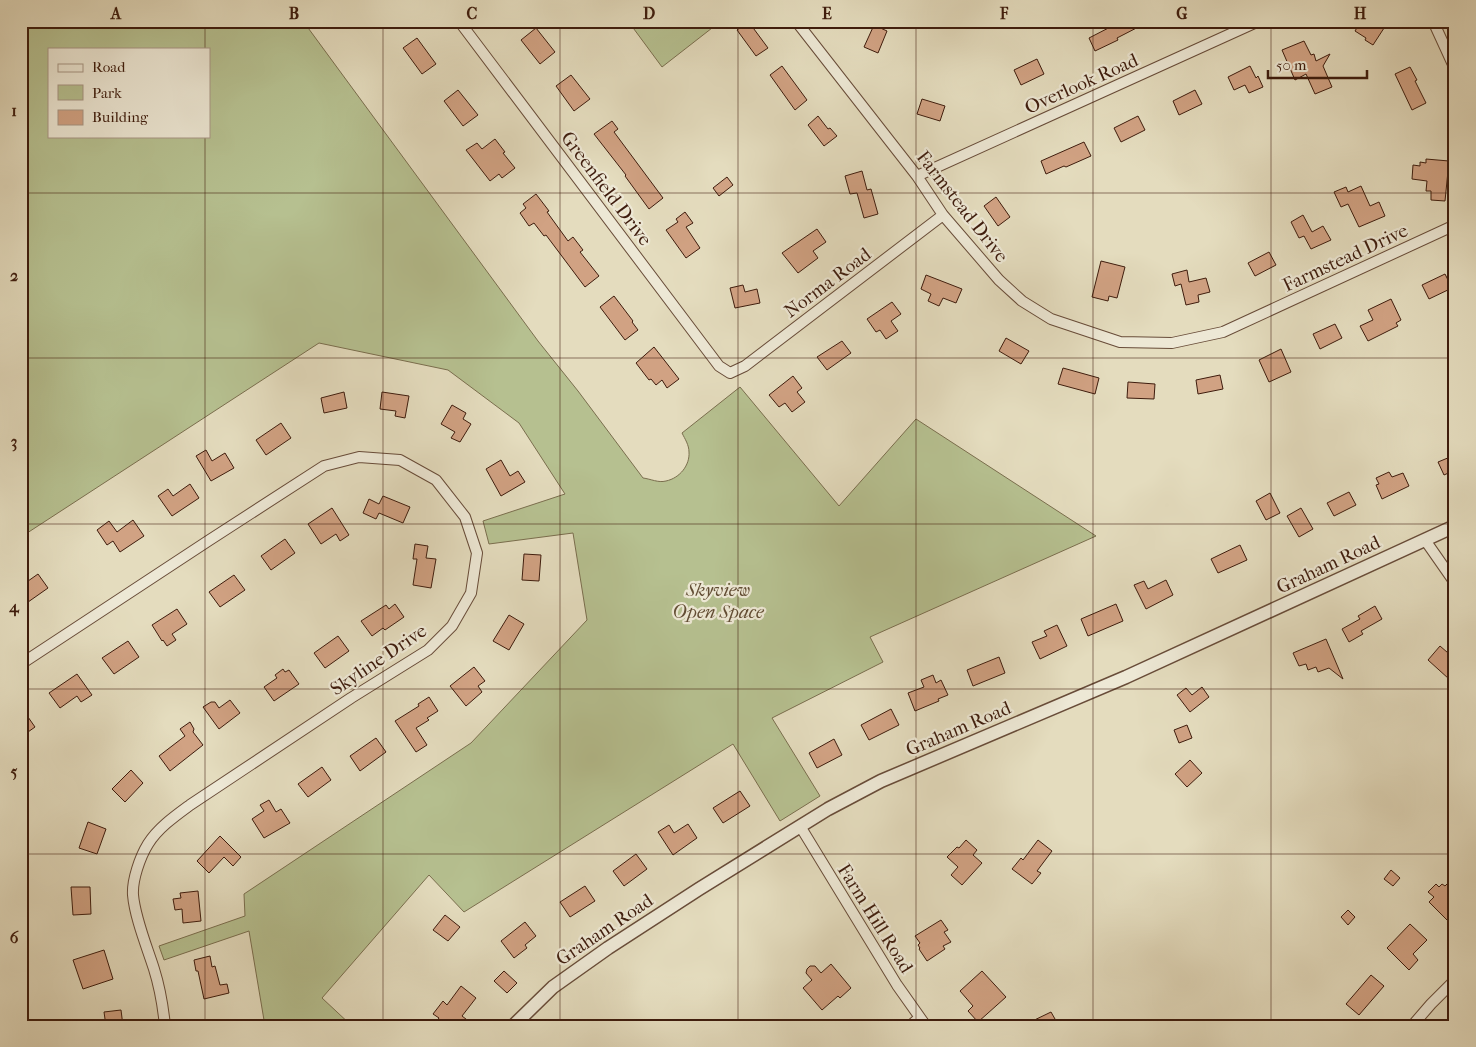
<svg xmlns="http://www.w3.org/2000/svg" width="1476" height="1047" font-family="'IM FELL French Canon',serif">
<rect width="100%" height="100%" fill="#e4dcbe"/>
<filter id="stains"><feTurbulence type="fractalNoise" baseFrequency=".004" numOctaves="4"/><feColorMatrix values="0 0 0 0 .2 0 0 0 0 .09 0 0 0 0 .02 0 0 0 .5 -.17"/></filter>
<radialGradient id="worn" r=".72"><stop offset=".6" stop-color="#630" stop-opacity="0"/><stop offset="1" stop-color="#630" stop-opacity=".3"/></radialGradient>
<!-- green -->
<path fill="#b6c090" stroke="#7a6e4e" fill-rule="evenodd" d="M21 21H303L538 341 578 391 643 478C651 479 658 483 666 481 680 478 690 465 689 452 689 445 685 439 682 433L740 387 839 506 916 419 1096 536 870 637 883 662 772 718 820 796 780 821 733 744 464 912 429 875 322 998 352 1026H265L249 931 164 960 159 946 245 916 244 894 471 743 587 620 573 533 489 544 483 521 565 494 519 423 448 370 319 343 21 537ZM49 49H209V136H49Z
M628 21H721L662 67Z"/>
<!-- building -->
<path fill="#d1a283" stroke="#3e1c0d" d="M748 21 768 48 756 56 737 30Z
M1122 21H1150L1117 38 1118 40 1095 51 1089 38Z
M1361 21H1380L1386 25 1373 45 1365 40 1366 38 1355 31Z
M874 25 887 31 878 53 864 47Z
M536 28 555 52 540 64 521 40Z
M417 38 436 64 422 74 403 48Z
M1304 41 1311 55 1314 54 1316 61 1330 54 1323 66 1332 87 1315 94 1306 74 1295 80 1282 50Z
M1037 59 1044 74 1021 85 1014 70Z
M782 66 807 100 795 110 770 75Z
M1250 66 1256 78 1258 76 1263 87 1249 93 1245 85 1234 90 1228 77Z
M1410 67 1417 80 1415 81 1426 103 1412 110 1395 74Z
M571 75 590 99 574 111 556 86Z
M458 90 478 115 463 126 444 101Z
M1195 90 1202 104 1179 115 1173 101Z
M922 99 945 106 940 121 917 114Z
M818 116 828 129 830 128 837 136 824 146 808 125Z
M1138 116 1145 130 1121 142 1114 128Z
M612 121 618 129 614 132 663 198 649 209 625 176 626 175 594 134Z
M495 139 505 152 503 153 515 168 502 178 499 174 490 181 466 150 477 143 482 149Z
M1084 142 1091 156 1066 167 1064 166 1046 174 1041 161Z
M1426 159 1449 161 1445 201 1431 200V191H1426L1427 181 1412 179 1413 165 1420 166V162L1426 163Z
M862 171 867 190 871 189 878 214 864 218 857 193 850 194 845 176Z
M727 177 733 185 719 196 713 188Z
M1361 186 1370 206 1379 202 1385 216 1359 227 1348 204 1341 207 1334 192 1346 187 1348 192Z
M536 194 549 211 547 212 568 241 573 237 583 250 580 252 599 276 585 287 546 235 544 236 534 223 529 226 520 213 526 208 523 204Z
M996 197 1010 217 998 226 984 206Z
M685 212 693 223 686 227 700 248 686 258 666 230 678 222 676 219Z
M1303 215 1312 232 1323 226 1331 240 1311 249 1304 236 1299 238 1291 222Z
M817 229 826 242 813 251 818 258 798 273 782 253Z
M1269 252 1276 265 1255 276 1248 263Z
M1101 261 1125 267 1117 298 1109 296 1108 301 1092 297Z
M1187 270 1189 282 1206 278 1210 292 1198 295 1199 302 1186 305 1181 284 1175 286 1172 274Z
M1445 274 1452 288 1429 299 1422 285Z
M926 275 962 289 956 303 943 298 939 306 928 301 931 294 921 289Z
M743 285 745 292 757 289 760 303 735 308 730 288Z
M614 296 633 321 632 322 638 330 625 340 600 307Z
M1391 299 1401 320 1396 323 1398 326 1368 341 1360 326 1373 320 1368 310Z
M892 302 901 314 891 321 898 331 886 339 880 330 876 332 867 319Z
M1335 324 1342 338 1320 349 1313 334Z
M1006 338 1029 351 1021 364 999 351Z
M842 341 851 353 827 370 817 357Z
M654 347 679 379 667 388 662 380 656 385 651 379 649 380 636 363Z
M1281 349 1291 372 1269 382 1259 360Z
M1063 368 1099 378 1095 394 1058 384Z
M1220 375 1223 389 1198 394 1196 380Z
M793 376 802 388 797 392 805 402 792 412 785 403 779 407 769 395Z
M1128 382 1155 384 1154 399 1127 398Z
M344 392 347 408 324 413 321 398Z
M382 392 409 396 405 418 395 416 396 411 380 409Z
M452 405 466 413 463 419 471 424 460 442 451 438 455 432 441 424Z
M281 423 291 438 266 455 256 440Z
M206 450 212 461 225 453 234 468 211 481 196 456Z
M1455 455V470L1444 475 1438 462Z
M501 460 510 476 518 471 525 482 501 496 486 469Z
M1389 472 1392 477 1403 473 1409 486 1382 499 1376 485 1379 484 1376 478Z
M190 484 199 498 172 516 158 496 168 489 173 496Z
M1349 492 1356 505 1334 516 1327 503Z
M1270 493 1280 513 1266 520 1256 501Z
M383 496 410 507 403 523 379 513 376 519 363 513 369 499 379 504Z
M332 508 349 535 340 541 336 534 321 544 308 524Z
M1301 508 1313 529 1299 537 1287 516Z
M133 520 144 536 120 552 113 541 107 545 97 530 109 521 117 532Z
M285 539 295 553 271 570 261 556Z
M415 544 428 546 426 558 436 559 431 588 413 585 417 559H413Z
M1240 545 1247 560 1218 573 1211 559Z
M524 554 541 555 539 581 522 580Z
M38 574 48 588 21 607V586Z
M234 575 245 590 220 607 209 592Z
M1166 580 1173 595 1146 609 1134 585 1144 581 1148 589Z
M395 604 404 617 385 630 383 628 372 636 361 621 386 605 389 609Z
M1116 604 1123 621 1088 636 1081 619Z
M1375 606 1382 619 1361 631 1363 634 1349 642 1342 629 1360 619 1358 616Z
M177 609 187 624 172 634 176 640 167 646 163 640 162 641 152 625Z
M509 615 524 624 509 650 493 641Z
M1057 625 1067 646 1040 659 1032 642 1047 636 1044 631Z
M338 636 349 651 325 668 314 653Z
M1326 639 1343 679 1329 668 1318 672 1316 667 1308 670 1306 664 1299 666 1293 653Z
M128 641 139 657 114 674 102 658Z
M1440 646 1455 659V674L1449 679 1428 660Z
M999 657 1005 673 973 686 967 670Z
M474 667 485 681 478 686 482 692 466 706 450 686Z
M283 669 285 672 289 670 299 684 274 701 264 687 277 678 275 675Z
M77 674 92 695 81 702 77 696 60 708 49 693Z
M933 675 936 683 941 680 948 695 938 699 939 701 915 711 908 693 924 687 921 680Z
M1202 687 1209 697 1190 712 1177 695 1186 688 1192 695Z
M429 697 438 711 427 718 429 720 416 728 427 745 416 752 395 721 419 706 418 704Z
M230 700 240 713 219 729 203 707 211 702H215L219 708Z
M21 707 35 727 21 737Z
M891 709 899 725 869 740 861 725Z
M190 722 194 729 193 732 203 745 170 771 159 756 185 736 180 729Z
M1187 725 1192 738 1179 743 1174 730Z
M376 738 386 752 360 771 350 756Z
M834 739 842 755 817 768 809 753Z
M1190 760 1202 773 1187 787 1175 774Z
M322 767 331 780 308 797 298 784Z
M131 770 143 783 125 802 112 789Z
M740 791 750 806 723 823 713 808Z
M269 800 276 812 281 809 290 823 264 838 252 819 264 811 260 805Z
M88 822 106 829 97 854 79 848Z
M688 824 697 838 673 855 658 832 669 825 674 833Z
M220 836 241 857 233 866 224 857 209 873 197 861Z
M966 840 977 850 973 855 982 863 962 885 951 875 958 867 947 857 957 847 959 848Z
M1038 840 1052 851 1037 871 1041 873 1032 884 1012 869 1021 858 1023 860Z
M636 854 647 869 624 886 613 871Z
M1391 870 1400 878 1393 886 1384 879Z
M1455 876V928L1429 902 1434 897 1428 892 1436 884 1439 887 1442 884 1445 886Z
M585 886 595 901 570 917 560 902Z
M71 887H90L91 914 73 915Z
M198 891 201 921 183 923 182 909 175 910 173 899 181 898 180 893Z
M1348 910 1355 917 1348 925 1341 917Z
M445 915 460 927 448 941 433 930Z
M941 920 948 930 944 932 951 942 943 946 945 949 927 961 919 949 920 948 918 945 920 943 915 936Z
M525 922 536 936 525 945 527 948 514 958 501 941Z
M1410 924 1427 940 1413 954 1418 960 1409 970 1387 948Z
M104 950 113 979 83 989 73 960Z
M210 956 212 967 215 966 220 985 227 984 229 993 204 999 198 971H196L194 960Z
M831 964 851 988 840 998 838 996 822 1010 803 988 812 980 806 973 807 969 810 966H815L821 973Z
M504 971 517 983 507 993 494 981Z
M982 971 1006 997 978 1022 968 1011 973 1006 960 991Z
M1371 975 1384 986 1359 1015 1346 1004Z
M461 986 476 998 462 1016 475 1026H433L439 1018 433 1014 443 1001 447 1005Z
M121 1010 123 1026H106L104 1012Z
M1051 1012 1055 1019 1053 1026H1022Z"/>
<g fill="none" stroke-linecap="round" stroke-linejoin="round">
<defs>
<path id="minor" d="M459 21 719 366 730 373 745 366 943 215
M796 21 917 176 943 215 999 280 1022 301 1051 319 1120 342 1172 343 1223 332 1455 225
M1433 21 1455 69
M801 27 809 21
M917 176 1259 21
M1425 540 1455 583
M21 664 208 541 324 466 359 457 400 460 436 480 465 517 477 553 471 593 452 626 428 650 351 698 190 805C175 816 158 828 148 844 140 857 132 880 133 895 135 918 147 947 154 969 160 988 163 1006 165 1026
M800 826 897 985 926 1026
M910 1026 919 1018
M1412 1026 1431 1004 1455 980"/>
<path id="tertiary" d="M513 1026 553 987 608 948 699 889 828 809 881 781 1126 677 1455 526"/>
</defs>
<!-- minor casing -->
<use href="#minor" stroke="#684c39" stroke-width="12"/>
<!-- tertiary casing -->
<use href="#tertiary" stroke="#684c39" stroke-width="15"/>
<!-- minor -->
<use href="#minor" stroke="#ede8d5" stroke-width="10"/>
<!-- tertiary -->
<use href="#tertiary" stroke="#ede8d5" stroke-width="12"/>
</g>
<!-- grid -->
<path fill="none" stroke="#3e1c0d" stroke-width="1" stroke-opacity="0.55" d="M205 21V49M383 21V1026M560 21V1026M738 21V1026M916 21V1026M1093 21V1026M1271 21V1026M205 136V1026M21 193H1455M21 358H1455M21 524H1455M21 689H1455M21 854H1455"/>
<g text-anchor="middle" stroke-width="4.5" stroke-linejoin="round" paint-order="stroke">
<!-- street labels -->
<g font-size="19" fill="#3e1c0d" stroke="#ede8d5">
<text transform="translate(1081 83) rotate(-24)" y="7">Overlook Road</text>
<text transform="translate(607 188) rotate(53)" y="7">Greenfield Drive</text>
<text transform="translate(963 206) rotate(52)" y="7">Farmstead Drive</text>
<text transform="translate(1345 257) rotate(-25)" y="7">Farmstead Drive</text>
<text transform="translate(827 282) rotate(-37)" y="7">Norma Road</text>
<text transform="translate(1328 564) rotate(-25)" y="7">Graham Road</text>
<text transform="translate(378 659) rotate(-34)" y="7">Skyline Drive</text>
<text transform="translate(958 728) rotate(-23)" y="7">Graham Road</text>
<text transform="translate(876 918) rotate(58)" y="7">Farm Hill Road</text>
<text transform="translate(604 929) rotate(-34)" y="7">Graham Road</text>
</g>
<!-- park labels -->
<g font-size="19" font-style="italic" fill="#624d34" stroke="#ede8d5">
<text x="718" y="596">Skyview<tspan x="718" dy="22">Open Space</tspan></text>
</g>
</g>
<!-- margin -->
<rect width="1476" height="1047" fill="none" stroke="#e4dcbe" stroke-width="55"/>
<!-- legend -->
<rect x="48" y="48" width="162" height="90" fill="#ede8d5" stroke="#a79685"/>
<rect x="58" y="64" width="25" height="8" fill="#ede8d5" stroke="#a79685"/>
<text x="92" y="72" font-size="15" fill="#3e1c0d">Road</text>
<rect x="58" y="85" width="25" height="15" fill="#b6c090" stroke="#a79685"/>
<text x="92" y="98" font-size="15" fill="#3e1c0d">Park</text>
<rect x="58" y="110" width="25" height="15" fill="#d1a283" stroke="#a79685"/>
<text x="92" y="122" font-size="15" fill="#3e1c0d">Building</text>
<!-- scale -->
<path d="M1268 70v8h99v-8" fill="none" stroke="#3e1c0d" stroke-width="2.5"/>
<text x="1276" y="70" font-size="15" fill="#3e1c0d" stroke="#ede8d5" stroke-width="4" paint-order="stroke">50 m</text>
<rect x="28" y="28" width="1420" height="992" fill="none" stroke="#3e1c0d" stroke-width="2"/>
<g font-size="16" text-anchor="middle" font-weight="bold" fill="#3e1c0d">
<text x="116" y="19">A</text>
<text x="294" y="19">B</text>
<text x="472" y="19">C</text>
<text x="649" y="19">D</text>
<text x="827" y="19">E</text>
<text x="1004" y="19">F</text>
<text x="1182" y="19">G</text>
<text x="1360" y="19">H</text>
<text x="14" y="116">1</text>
<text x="14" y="281">2</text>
<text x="14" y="447">3</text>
<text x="14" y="612">4</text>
<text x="14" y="777">5</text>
<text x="14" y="943">6</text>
</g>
<rect width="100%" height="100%" filter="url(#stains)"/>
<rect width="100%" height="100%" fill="url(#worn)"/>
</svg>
